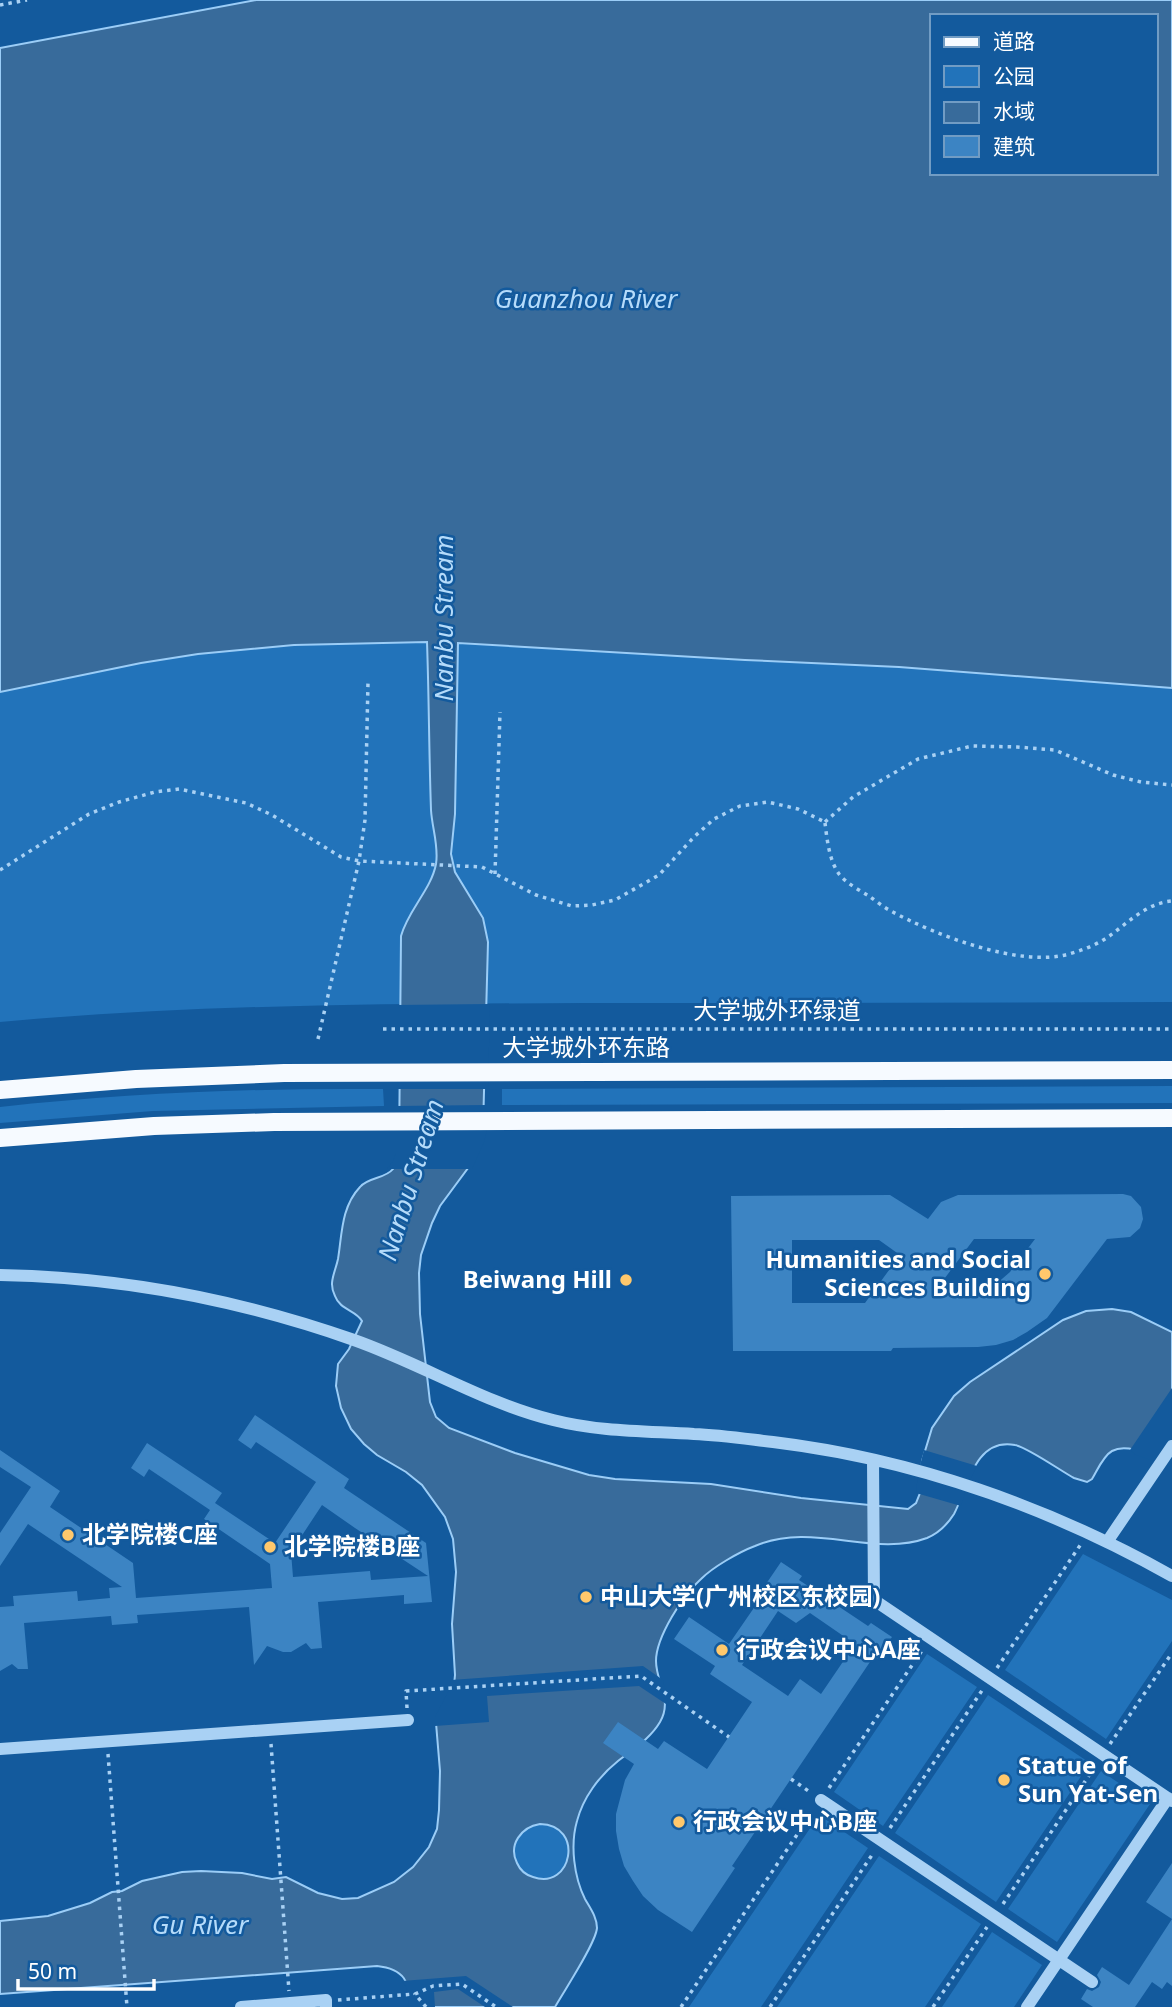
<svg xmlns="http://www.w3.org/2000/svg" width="1172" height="2007" font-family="'Noto Sans','Noto Sans SC',sans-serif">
<rect width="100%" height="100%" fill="#135a9d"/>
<!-- green -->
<path fill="#2273ba" d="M427 642 518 646 745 660 899 667 1172 688V1002C976 1003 779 1003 583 1003 389 1004 194 1004 0 1022V692C47 682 94 671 141 663 236 646 332 643 427 642Z
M1172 1086V1103L502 1105V1089Z
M383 1089 384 1106 153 1111 0 1123V1107C127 1093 255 1088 383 1089Z
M1083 1554 1172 1600V1641L1106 1739 1005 1670Z
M927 1654 977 1687 883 1826 834 1792Z
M988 1695 1090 1763 996 1902 895 1833Z
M1101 1771 1150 1804 1057 1942 1008 1909Z
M819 1815 868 1848 761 2007H689Z
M514 1851a28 28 0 1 1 56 0a28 28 0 1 1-56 0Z
M879 1856 981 1924 925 2007H777Z
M992 1932 1042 1965 1014 2007H942Z"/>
<!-- water -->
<path fill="#386b9b" stroke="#9bcdf7" stroke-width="2" fill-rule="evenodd" d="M256 0H1172V688L899 667 745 660 458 643 455 814 451 854 455 872 483 918 488 942 483 1129 471 1164 440 1206 432 1223 421 1255 419 1273 420 1314 430 1402 436 1417 449 1428 515 1453 589 1475 615 1479 711 1484 801 1498 908 1509 916 1503 920 1493 922 1461 932 1428 954 1396 970 1382 1063 1320 1086 1311 1112 1309 1131 1312 1172 1332V1464C1155 1458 1129 1442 1112 1451 1103 1456 1097 1471 1092 1479L1087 1482 1074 1478C1061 1471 1027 1447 1015 1445 974 1437 967 1490 954 1514 947 1525 939 1533 927 1538 873 1558 813 1521 755 1546 739 1552 713 1567 701 1579 683 1595 656 1637 656 1661 656 1683 673 1700 660 1722 650 1739 633 1749 618 1761 599 1776 583 1798 577 1821 570 1845 574 1877 585 1899 590 1908 597 1917 597 1928 596 1943 564 1991 555 2007H412C409 1982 405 1969 377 1966L0 1994V1921L48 1916 90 1903 112 1892 122 1891 142 1881 182 1872 201 1871 242 1873 272 1879 286 1877 318 1893 342 1899 358 1898 394 1882 413 1867 429 1847 437 1829 439 1810 440 1771 436 1723 454 1685 455 1675 452 1624 456 1572 453 1539 445 1517 422 1485 406 1472 377 1455 364 1444 351 1429 341 1408 336 1386 338 1364 349 1349 362 1321C356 1310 340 1310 335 1296 328 1283 335 1273 338 1259 342 1235 341 1207 360 1187 368 1177 385 1179 393 1169 396 1165 398 1158 399 1153L401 936C408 910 431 890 436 864 439 846 432 828 431 810 429 754 429 698 427 642L294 645 198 654 141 663 0 692V48ZM932 16H1156V173H932ZM540 1824C585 1825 572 1891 533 1877 526 1875 520 1870 517 1863 508 1845 521 1827 540 1824Z"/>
<!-- pier -->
<path fill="#135a9d" d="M490 1004 488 1089H396V1005Z
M487 1105V1130L484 1142 472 1169H387L393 1161 396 1153V1106Z
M1172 1388V1467L1136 1455 1130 1450Z
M924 1450 977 1466 969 1482 961 1506 916 1493 918 1473Z
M643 1666 663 1680 669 1706 639 1686 487 1696 489 1722 435 1726V1717L448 1692 451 1680Z
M466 1976 513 2007H485L458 1989 434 1992 435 2007H409L406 1987 402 1981Z"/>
<!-- building -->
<path fill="#3c84c3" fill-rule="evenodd" d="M1123 1194 1131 1196 1141 1207 1143 1219 1140 1228 1130 1237 1107 1239 1047 1318 1027 1332 1013 1340 996 1345 978 1347 893 1348 891 1351H733L731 1196 890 1195 928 1219 941 1202 958 1195ZM974 1239H1035L1010 1272 995 1285 979 1289 936 1290ZM792 1240H879L900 1255 865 1303H792Z
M255 1415 349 1479 344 1488 426 1543 432 1602 404 1604V1595L318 1602 322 1648 311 1649 306 1643 291 1652H283L267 1646 254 1665 249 1607 137 1615 138 1623 112 1625 111 1616 24 1623 28 1669H18L12 1664 0 1671V1607L14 1606 13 1596 77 1591 78 1601 110 1598 109 1588 122 1587 28 1524 0 1566V1533L31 1487 0 1467V1450L60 1491 50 1507 133 1563 136 1598 272 1588 270 1564 204 1519 210 1510 149 1469 144 1477 131 1468 147 1443 222 1493 215 1503 275 1543 316 1482 256 1442 251 1449 238 1440ZM322 1505 355 1528 428 1576 371 1580 370 1571 293 1577 291 1552Z
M781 1562 802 1576 799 1580 868 1626 871 1623 892 1637 877 1659 874 1656 732 1866 735 1868 692 1932 658 1910 643 1896 633 1881 624 1866 619 1849 616 1831V1814L625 1780 634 1764 603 1743 618 1722 658 1749 664 1741 707 1769 752 1702 710 1674 715 1666 674 1639 689 1617 729 1644 769 1586 766 1584ZM778 1611 796 1623 810 1613 855 1644 821 1694 800 1679 788 1696 742 1665Z
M1172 1863V1919L1146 1902Z
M1172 1919V1986L1167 1982 1162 1989 1152 1982 1135 2007H1093L1081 1999 1087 1989 1092 1991 1099 1987 1101 1982 1097 1975 1102 1967 1129 1985Z"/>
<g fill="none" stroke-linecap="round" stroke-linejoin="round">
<!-- path -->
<path stroke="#a9d1f4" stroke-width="3.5" stroke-dasharray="3.5 5" stroke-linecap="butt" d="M0 5 27 0
M825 822 853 797 918 759 972 746 1017 747 1055 750 1113 775 1141 782 1172 785
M825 823C827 839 829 860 839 874 846 883 859 890 869 896 876 901 883 907 891 911 935 935 1020 968 1069 954 1083 950 1096 945 1108 937 1128 923 1146 903 1172 901
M0 870 89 814 119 802 155 792 179 789 246 803 272 815 341 857 359 861 482 867 536 895 572 906 592 905 615 900 659 875 694 837 714 819 740 806 768 802 798 809 825 822
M495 874 500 712
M383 1029H1172
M318 1039 359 861 365 820 368 682
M997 1668 1081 1544
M407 1708 406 1691 641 1676 729 1737
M271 1744 289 1991
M1110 1744 1172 1653
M108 1754 127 2007
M791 1779 810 1792
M829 1788 923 1649
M890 1828 983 1689
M1003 1904 1096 1765
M338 2000 414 1994
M426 2007 415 1994 433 1986 462 1984 496 2007
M681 2007 813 1811
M770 2007 874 1852
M933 2007 987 1927"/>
<!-- minor -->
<path stroke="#a9d1f4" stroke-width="12" d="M0 1275C121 1277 240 1300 354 1340 422 1364 484 1403 553 1420 600 1432 646 1431 694 1434 720 1435 747 1439 773 1442 913 1459 1049 1507 1172 1576
M873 1460 874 1600 1172 1801
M1107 1542 1172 1446
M0 1749 408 1720
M821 1800 1092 1982
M241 2007 326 2000V2007
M1027 2007 1168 1798"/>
<!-- major -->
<path stroke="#f6faff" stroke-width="18" d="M0 1090 136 1079 284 1073 1172 1070
M0 1138 154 1126 274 1122 1172 1118"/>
</g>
<!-- markers -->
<g fill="#ffc86c" stroke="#135a9d" stroke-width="2.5">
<circle cx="1045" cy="1274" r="7"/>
<circle cx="626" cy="1280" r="7"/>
<circle cx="68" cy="1535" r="7"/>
<circle cx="270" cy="1547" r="7"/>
<circle cx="586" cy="1597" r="7"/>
<circle cx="722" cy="1650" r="7"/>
<circle cx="1004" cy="1780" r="7"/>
<circle cx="679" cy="1822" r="7"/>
</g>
<g text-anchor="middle" stroke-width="5" stroke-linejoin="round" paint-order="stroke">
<!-- street labels -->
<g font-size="24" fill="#fff" stroke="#135a9d">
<text x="777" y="1019">大学城外环绿道</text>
<text x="586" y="1056">大学城外环东路</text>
</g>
<!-- poi labels -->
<g font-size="24" font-weight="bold" fill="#fff" stroke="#135a9d" text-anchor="start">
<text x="1031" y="1268" text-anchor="end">Humanities and Social<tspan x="1031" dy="28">Sciences Building</tspan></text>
<text x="612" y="1288" text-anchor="end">Beiwang Hill</text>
<text x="82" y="1543">北学院楼C座</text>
<text x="284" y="1555">北学院楼B座</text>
<text x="600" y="1605">中山大学(广州校区东校园)</text>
<text x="736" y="1658">行政会议中心A座</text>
<text x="1018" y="1774">Statue of<tspan x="1018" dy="28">Sun Yat-Sen</tspan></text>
<text x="693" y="1830">行政会议中心B座</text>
</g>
<!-- water labels -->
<g font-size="26" font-style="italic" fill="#b5dbfa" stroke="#135a9d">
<text x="586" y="308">Guanzhou River</text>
<text transform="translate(444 618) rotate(-90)" y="9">Nanbu Stream</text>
<text transform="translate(411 1180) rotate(-73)" y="9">Nanbu Stream</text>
<text x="200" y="1934">Gu River</text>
</g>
</g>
<!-- legend -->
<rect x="930" y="14" width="228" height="161" fill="#135a9d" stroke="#719cc4" stroke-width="2"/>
<rect x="944" y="37" width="35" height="10" fill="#f6faff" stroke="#719cc4" stroke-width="2"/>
<text x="993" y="49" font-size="21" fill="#ffffff">道路</text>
<rect x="944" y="66" width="35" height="21" fill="#2273ba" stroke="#719cc4" stroke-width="2"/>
<text x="993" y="84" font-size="21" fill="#ffffff">公园</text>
<rect x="944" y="102" width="35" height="21" fill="#386b9b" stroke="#719cc4" stroke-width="2"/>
<text x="993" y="119" font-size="21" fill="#ffffff">水域</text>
<rect x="944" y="136" width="35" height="21" fill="#3c84c3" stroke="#719cc4" stroke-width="2"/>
<text x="993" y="154" font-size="21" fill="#ffffff">建筑</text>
<!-- scale -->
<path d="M18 1979v10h136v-10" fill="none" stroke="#ffffff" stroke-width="3.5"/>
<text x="28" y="1979" font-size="21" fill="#ffffff" stroke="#135a9d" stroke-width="5" paint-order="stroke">50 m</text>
</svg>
